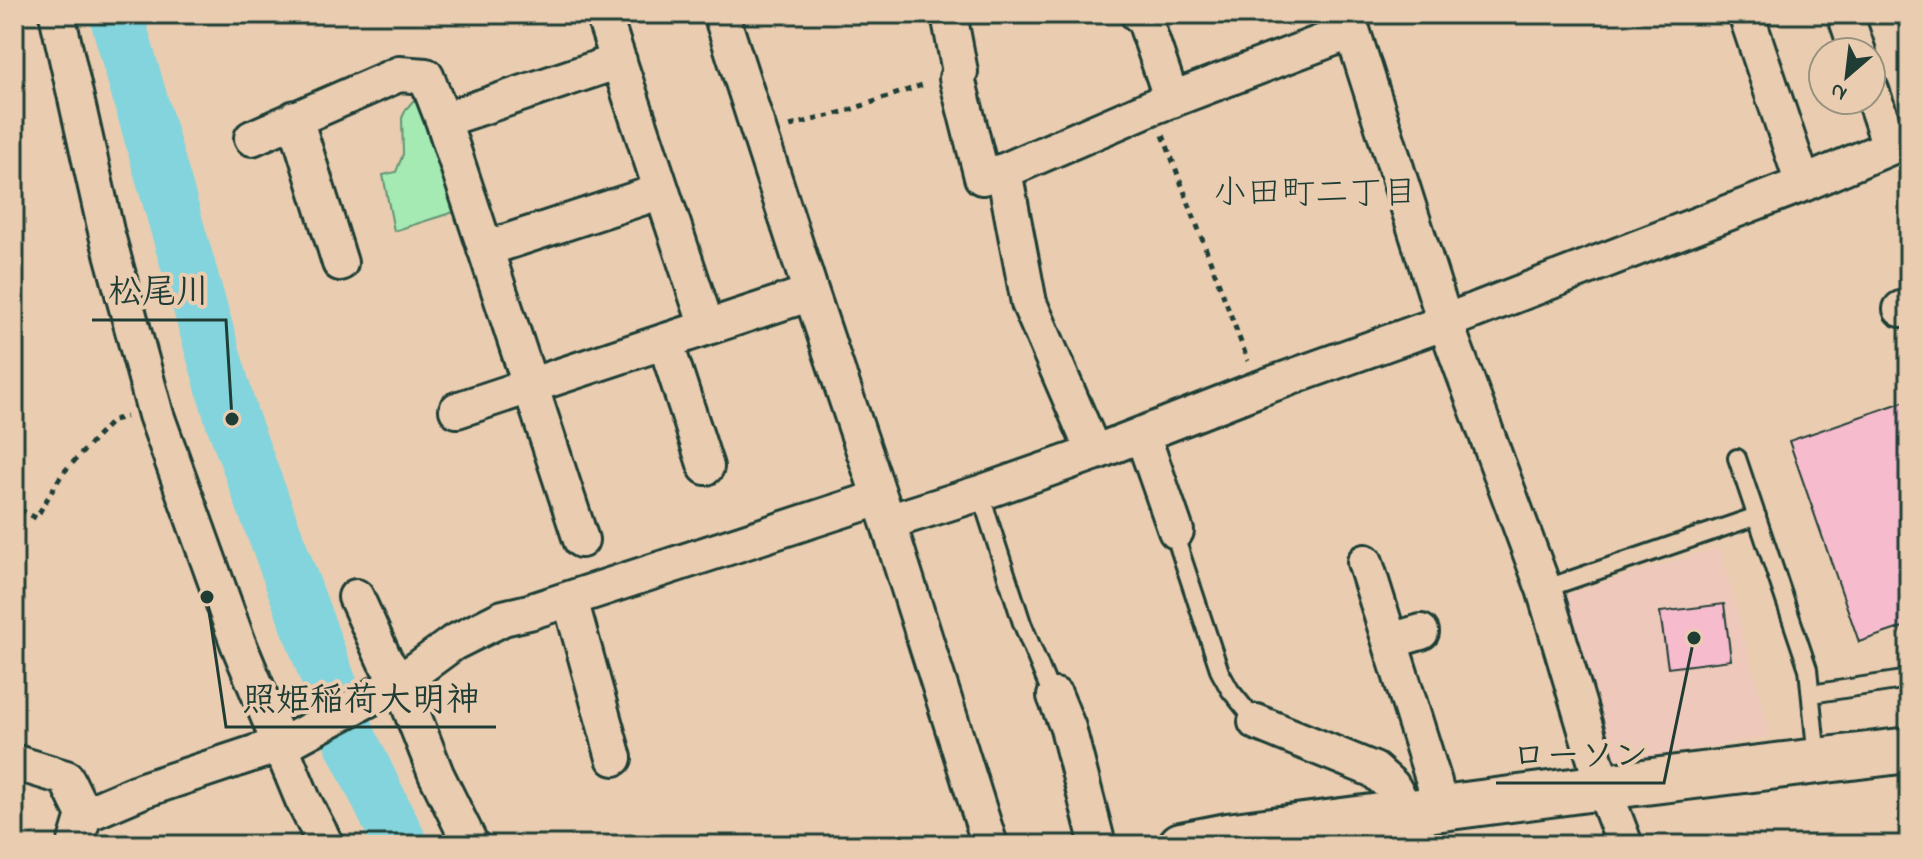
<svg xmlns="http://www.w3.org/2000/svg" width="1923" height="859" font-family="'Indie Flower','Klee One',sans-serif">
<rect width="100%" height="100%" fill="#eacdb1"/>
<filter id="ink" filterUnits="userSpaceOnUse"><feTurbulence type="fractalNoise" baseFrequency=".0125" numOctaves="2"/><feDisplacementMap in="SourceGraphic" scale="16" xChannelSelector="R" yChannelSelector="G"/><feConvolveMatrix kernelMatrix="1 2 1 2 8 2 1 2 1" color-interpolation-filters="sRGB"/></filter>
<g filter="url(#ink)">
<!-- built -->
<path fill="#eec8ba" d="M1720 547 1770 736 1621 763 1608 753 1561 595Z"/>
<!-- green -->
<path fill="#a5e9b3" stroke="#629374" stroke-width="2" d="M419 94 457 211 394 231 383 175 396 172 403 154 402 118 406 109Z"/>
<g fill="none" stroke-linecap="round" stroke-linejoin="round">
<!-- river -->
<path stroke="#83d4dc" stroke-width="54" d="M116 14 232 419 351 741 401 845"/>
</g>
<!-- building -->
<path fill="#f6bcce" stroke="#1f3d34" stroke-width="2" d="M1909 400V625L1859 642 1789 441Z
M1724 604 1731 660 1668 668 1660 612Z"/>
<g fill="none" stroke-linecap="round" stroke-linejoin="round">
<defs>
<path id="lane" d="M1737 458 1808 669 1817 759
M980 493 1022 623 1050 691 1055 696
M1176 531 1175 536 1220 672 1230 690 1256 722
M1544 589 1757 516
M1811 694 1909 679"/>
<path id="street" d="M57 14 106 231 156 415 238 643 303 800 326 845
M603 14 707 327
M721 14 811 293 888 522 990 845
M949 14 960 72 957 78 982 177 1004 171 1152 107 1352 31
M1138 14 1144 18 1172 100
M1347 14 1445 322 1544 589 1603 787 1625 845
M1746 14 1803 184
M1845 14 1858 52
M1871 90 1890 146
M295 118 340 263
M443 120 619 61
M252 138 399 74 426 76 443 120 581 540
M1004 171 1029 303 1094 453
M485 249 662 191
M1901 309 1909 306
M665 341 706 467
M457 410 811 293
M1142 434 1176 531
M888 522 980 493 1094 453 1258 389 1432 327 1803 184 1909 139
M1365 562 1434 782 1439 809
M356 597 385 661 400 682 436 774 471 845
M570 599 614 758
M1390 641 1421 632
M1055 696 1068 728 1098 845
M1256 722 1374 770 1392 786 1408 813
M14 767 17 763 66 778 84 815
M75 845 84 815 143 790 288 742 400 682 453 643 503 618 529 612 879 498"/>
<path id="primary" d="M1181 845 1227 836 1603 787 1909 750"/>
</defs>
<!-- lane casing -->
<use href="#lane" stroke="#1f3d34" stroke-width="22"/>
<!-- street casing -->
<use href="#street" stroke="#1f3d34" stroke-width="40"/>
<!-- primary casing -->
<use href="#primary" stroke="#1f3d34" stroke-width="50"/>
<!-- path -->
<path stroke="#1f3d34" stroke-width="5" stroke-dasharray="6 6" stroke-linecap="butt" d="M790 126 847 111 925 84
M1163 135 1248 361
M14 521 21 510 36 518 62 474 113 420 126 417"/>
<!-- lane -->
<use href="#lane" stroke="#eacdb1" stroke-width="16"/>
<!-- street -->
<use href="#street" stroke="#eacdb1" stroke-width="34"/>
<!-- primary -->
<use href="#primary" stroke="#eacdb1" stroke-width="44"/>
</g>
</g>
<g text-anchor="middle" stroke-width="8" stroke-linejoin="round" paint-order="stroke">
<!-- neighbourhood labels -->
<g font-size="34" fill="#1f3d34" stroke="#eacdb1">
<text x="1315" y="203">小田町二丁目</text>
</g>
</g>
<!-- callouts -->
<path fill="none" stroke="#1f3d34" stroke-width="3" d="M232 419L226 320H92M207 597L226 727H496M1694 638L1664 783H1496"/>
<g fill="#1f3d34" stroke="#eacdb1" stroke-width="3">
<circle cx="232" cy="419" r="8"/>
<circle cx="207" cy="597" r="8"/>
<circle cx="1694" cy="638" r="8"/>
</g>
<g font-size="34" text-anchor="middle" font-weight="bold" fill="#1f3d34" stroke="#eacdb1" stroke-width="8" stroke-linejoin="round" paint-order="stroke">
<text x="159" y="302">松尾川</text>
<text x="361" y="710">照姫稲荷大明神</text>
<text x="1580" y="766">ローソン</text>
</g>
<!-- margin -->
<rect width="1923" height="859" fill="none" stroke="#eacdb1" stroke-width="48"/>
<rect x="24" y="24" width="1875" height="811" fill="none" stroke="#1f3d34" stroke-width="3" filter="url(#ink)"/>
<!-- north arrow -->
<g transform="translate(1847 76) rotate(208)"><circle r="38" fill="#eacdb1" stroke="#99937f" stroke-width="2"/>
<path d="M0-6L14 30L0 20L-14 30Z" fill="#1f3d34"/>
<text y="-12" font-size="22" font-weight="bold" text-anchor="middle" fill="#1f3d34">N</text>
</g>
</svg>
